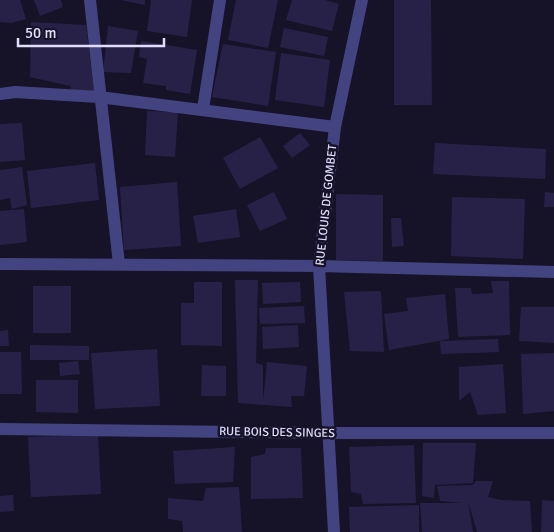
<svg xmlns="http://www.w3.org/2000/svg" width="554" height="532" font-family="Signika,sans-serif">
<rect width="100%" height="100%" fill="#161328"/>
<!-- building -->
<path fill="#282147" d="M0 0H20L26 19 11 23 0 22Z
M34 0H61L63 7 40 16Z
M121 0H145V5Z
M151 0H192L187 37 147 31Z
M236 0H278L268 48 228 40Z
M292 0H325L339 4 332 31 286 20Z
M394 0H431L432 105H394Z
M31 22 86 25 94 91H72L70 86 30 77Z
M108 26 138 31 131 73 103 72Z
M284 28 328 37 324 56 280 47Z
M141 41 197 50 190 94 166 90V86L143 83 147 59 139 57Z
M223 44 276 52 268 106 212 97Z
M281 53 330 60 324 107 275 100Z
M147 111 178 112 175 157 145 155Z
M22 123 25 160 0 162V124Z
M300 133 310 145 292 158 283 146Z
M260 137 278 168 240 189 223 158Z
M435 143 546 149 545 179 433 174Z
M95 163 99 200 31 208 27 171Z
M22 167 27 205 12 209 10 198 0 200V170Z
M177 182 181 246 124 250 120 187Z
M274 192 287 219 260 231 247 205Z
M545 192 554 193V207H544Z
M336 194 383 195V261L336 260Z
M452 197 525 199 523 259 451 256Z
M24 209 27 242 0 245V211Z
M236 209 240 237 198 243 193 216Z
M391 218H401L404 246 392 247Z
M235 280H258L256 363 263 365V401L267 362 307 366 304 396H291L292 407 238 403Z
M491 281H509L510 335 458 337 455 288H471L472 294 493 293Z
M194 282H222V346L181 345V303H194Z
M300 282 301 302 263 304 262 283Z
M33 286H71V333H33Z
M381 291 384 352 350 351 344 292Z
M445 294 449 339 389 350 384 314 408 311 406 298Z
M304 306 305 323 260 324 259 308Z
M521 307H554V343L519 341Z
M298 325 299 347 263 349 262 327Z
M8 330 9 346H0V331Z
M498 339 499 352 441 354 440 341Z
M30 345 89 346V360H30Z
M157 349 160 406 95 409 91 353Z
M0 352H21L22 394H0Z
M554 353V411L523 414 521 354Z
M78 361 80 374 60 376 59 363Z
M503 364 506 413 478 415 470 392 459 401V367Z
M202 365 226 366V396H201Z
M36 380H78V413L36 412Z
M98 435 101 494 31 497 28 437Z
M423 443H476L473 483 435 485 434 498 422 496Z
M414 445 416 503 363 504 361 494 351 492 349 447Z
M235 447 233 482 175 484 173 451Z
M266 448H301L303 498 251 499V457L265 454Z
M476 481H493L488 497 501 500 530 501 532 532H477L468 501 473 532H422L420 503H463L440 501 437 486 473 485Z
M239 487 242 532H183L182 521 168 519V498L203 501 206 488Z
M13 495 14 511 0 512V496Z
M542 500 554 501V532H541Z
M419 505V532H350L349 507Z"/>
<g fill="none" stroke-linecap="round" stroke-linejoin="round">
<!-- street -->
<path stroke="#444382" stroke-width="12" d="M90 0 119 264
M0 94 15 92 99 97 335 127
M203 109 220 0
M0 264 319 266 554 272
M0 429 327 433H554
M334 532 319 266 335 127 362 0"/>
</g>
<g text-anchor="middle" stroke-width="5" stroke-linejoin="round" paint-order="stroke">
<!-- street labels -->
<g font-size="12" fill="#e0defb" stroke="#161328">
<text transform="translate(326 205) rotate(-84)" y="4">RUE LOUIS DE GOMBET</text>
<text transform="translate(277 432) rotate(1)" y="4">RUE BOIS DES SINGES</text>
</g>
</g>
<!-- scale -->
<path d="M18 38v8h146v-8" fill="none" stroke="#e0defb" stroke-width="2.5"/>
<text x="25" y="38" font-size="15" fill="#e0defb" stroke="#161328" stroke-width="4" paint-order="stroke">50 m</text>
</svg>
